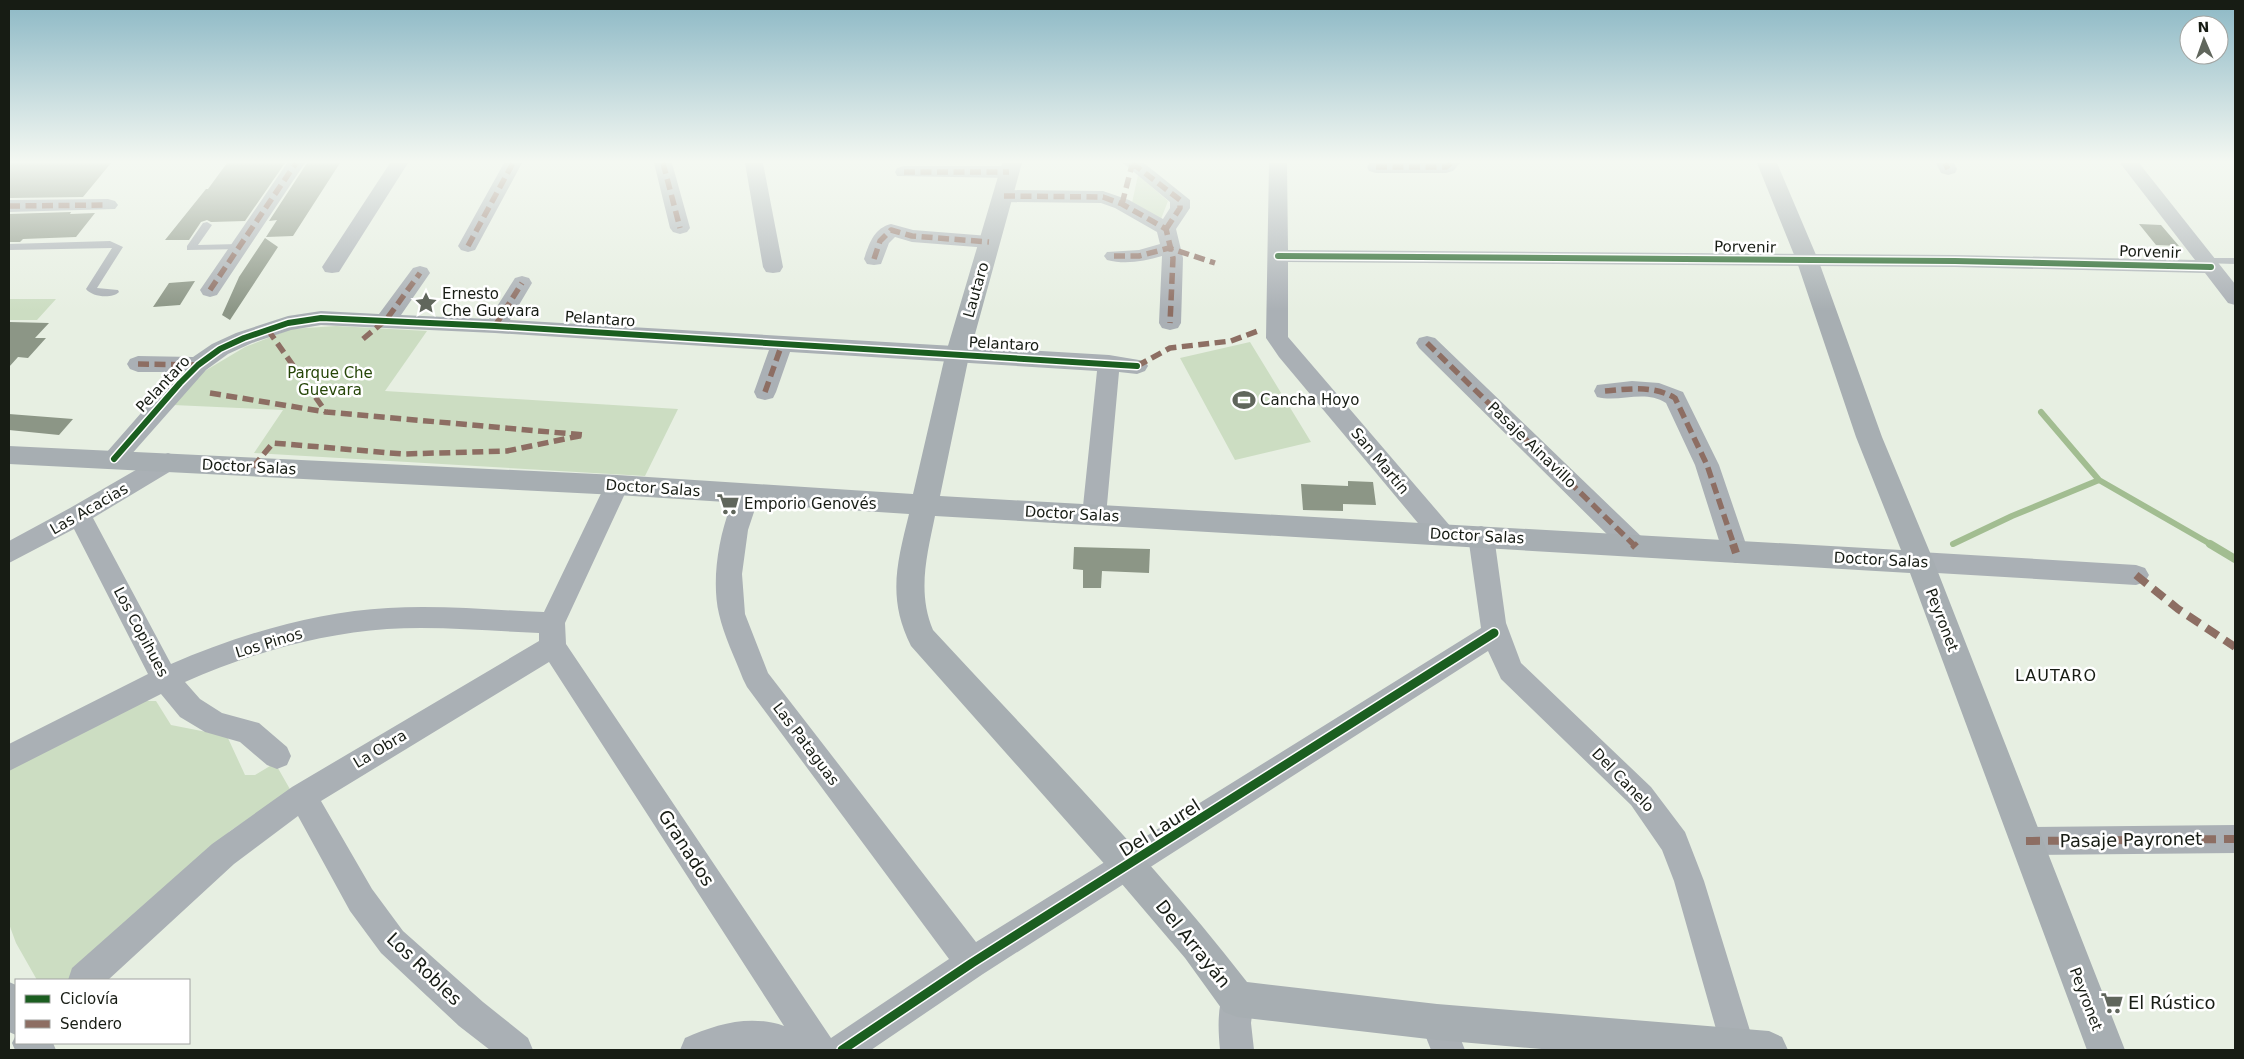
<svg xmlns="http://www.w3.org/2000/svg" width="2244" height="1059" font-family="'DejaVu Sans',sans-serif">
<rect width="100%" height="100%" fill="#e7efe2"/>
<!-- green -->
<path fill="#ccddc2" d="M1138 175 1168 201 1161 219 1132 203Z
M9 299H56L37 320H9Z
M336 326 427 331 385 391 678 409 645 476 254 453 283 410 173 405 198 375 245 347 291 329Z
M1250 342 1311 442 1235 460 1180 358Z
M143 701H156L171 725 227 736 245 775H255L275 763 291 791 230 831 68 980H37L16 943 9 924V769Z"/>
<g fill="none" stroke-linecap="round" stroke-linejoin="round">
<!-- stream-far1 -->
<path stroke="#a2bd91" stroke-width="6" d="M2041 412 2099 480 2212 545
M1953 544 2012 516 2099 480"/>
<!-- stream -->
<path stroke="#a2bd91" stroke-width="8" d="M2210 544 2235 559"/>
</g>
<!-- building -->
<path fill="#8c9686" d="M9 163H111L83 197 9 198Z
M227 163H285L245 221 211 222 207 220 201 222 189 240H165L206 189H208Z
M307 163H340L293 236 266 237 277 220 269 221Z
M71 212 70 214 95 213 76 237 23 239 20 242H9V214Z
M2139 224 2161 225 2179 246 2156 245Z
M265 238 278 247 230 320 222 315 239 277Z
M195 281 180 305 153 307 169 283Z
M9 322 49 323 35 338H46L28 358 18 357 9 367Z
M9 414 73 419 59 435 9 430Z
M1348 481 1373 482 1376 505 1343 504V511L1303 510 1301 484 1348 486Z
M1074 547 1150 549 1149 573 1102 571 1101 588H1083V570L1073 569Z"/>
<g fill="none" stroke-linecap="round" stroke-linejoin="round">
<!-- lane -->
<path fill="#aab0b5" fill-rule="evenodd" d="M207 222 212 225 198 245 239 244 243 245V249L187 250V246L203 223Z
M110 241 123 247 97 288 118 290 119 292C112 299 92 297 86 289L112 248 9 250V244Z
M2206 258H2235V264L2202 263V259Z"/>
<!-- street -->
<path fill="#aab0b5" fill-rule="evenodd" d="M287 163H305L217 295 210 297 203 295 200 290Z
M390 163H408L339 272 332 273 325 272 322 267Z
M504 163H522L475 250 468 252 461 250 458 246Z
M654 163H672L690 228 687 232 680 234 673 232 670 228Z
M745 163H763L783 267 780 272 773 273 766 272 763 267Z
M1123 163H1144L1190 200V208L1176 229 1183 258 1181 323 1178 328 1170 330 1162 328 1159 323 1162 256C1144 261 1126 265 1107 260L1104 256 1107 252 1139 250 1160 244 1157 232 1115 208 1101 203 1004 202 997 200 994 196 997 192 1004 190 1103 191 1129 200 1163 219 1170 208V202Z
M1269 163H1287L1288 250 1955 255 2195 260 2120 163H2139L2235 284V305L2228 303 2205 273 1955 267 1288 262V337L1451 527 1455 534 1451 541 1442 544 1433 541 1279 357 1266 338Z
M1369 163H1460L1453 171 1446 173H1376L1369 171 1367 167Z
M1936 163H1954L1957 169 1955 173 1948 175 1941 173Z
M904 166H1009L1016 168 1018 172 1016 176 1009 178 897 176 895 172 897 168Z
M108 199 115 201 118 205 115 209 9 212V200Z
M891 224 913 230 989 236 996 238 999 242 996 246 989 248 912 242 895 237 889 243 881 264 874 265 867 264 864 259C869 244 874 228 891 224Z
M420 266 427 268 430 273 401 315 489 319 515 278 522 276 529 278 532 283 510 320 1109 355 1145 361 1148 366 1145 371 1137 374 1119 372 1106 516 1103 523 1094 525 1085 523 1082 516 1097 371 790 352 776 392 773 398 765 400 757 398 754 392 769 350 495 333 321 325 291 330 252 343 228 354 206 370 122 465 114 468 106 465 102 459 106 453 177 372H138L130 369 127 364 130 359 138 356 193 357 212 344 236 333 288 316 321 311 379 314 413 268Z
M1427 336 1435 338 1645 540 1649 547 1645 554 1636 557 1627 554 1419 348 1416 343 1419 338Z
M1632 381 1659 383 1683 392 1719 465 1749 553 1745 560 1736 563 1727 560 1723 553 1695 465 1666 403C1644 389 1620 403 1597 397L1594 391 1597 385Z
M168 453 176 456 180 462 176 468 93 518 171 664C238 635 314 612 388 608 440 605 492 610 544 612L608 479 617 476 626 479 629 485 565 623 566 644 831 1038 949 959 747 687 743 679C735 658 724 636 719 614 710 576 721 521 739 488L748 485 757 488 760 494 748 530 742 574 745 614 768 673 976 942 1481 628 1468 536 1472 529 1481 526 1490 529 1494 536 1506 623 1521 663 1651 787 1685 832 1704 881 1755 1047 1754 1050H1722L1674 881 1662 850 1631 805 1501 679 1488 651 983 974 871 1050H680L685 1038C716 1024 750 1014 784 1026L549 662 321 801 372 889 403 931 483 1002 528 1038 533 1050H490L459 1026 381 953 350 911 298 816 234 864 108 980H68L72 968 212 844 292 787 539 641V633C488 631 438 626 387 629 318 634 248 654 185 682L200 699 222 713 259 723 287 747 291 756 287 765 277 769 267 765 240 742 205 732 180 717 161 694 9 771V744L148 674 74 529 9 563V541L70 508 160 456Z
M1920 552 2136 565 2145 568 2149 575 2145 582 2136 585 1920 572 1911 569 1907 562 1911 555Z
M2235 825V853L2026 855 2015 851 2011 841 2015 831 2026 827Z
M1237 982 1249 987 1254 999 1251 1023 1254 1050H1220C1218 1028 1217 1008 1225 987Z
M1437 1005 1449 1010 1465 1050H1431L1420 1022 1425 1010Z"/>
<!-- secondary -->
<path fill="#a7aeb2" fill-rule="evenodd" d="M1002 163H1022L969 356 940 496 1901 550 1856 437 1797 262 1757 163H1777L1819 262 1882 437 1934 562 2125 1050H2087L1910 573 935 516C927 555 917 592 933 630 1039 745 1151 858 1247 982L1437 1004 1769 1031 1782 1037 1788 1050H1553L1437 1040 1237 1017 1224 1012 1185 958 1116 877 911 646C887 598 897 563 909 514L617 495 9 464V446L617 475 913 494 945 356Z
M9 982 16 985V1043H53L56 1050H15L12 1043 16 1035 9 1032Z"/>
<!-- quiet-far1 -->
<path stroke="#8d6e63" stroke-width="5.5" stroke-dasharray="11 5.5" stroke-linecap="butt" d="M663 163 680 228
M1132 163 1180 200V208L1166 229
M1945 163 1948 169
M1376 167H1446L1451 163
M904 172H1009
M1004 196 1103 197 1122 204 1166 229 1173 258 1170 323
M1122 204 1132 165
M9 206 108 205
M468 246 513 163
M1114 256H1139L1169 248 1215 263
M874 259 880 241 891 230 912 236 989 242
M210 290 296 163
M495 326 522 283
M363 339 386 320 420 273
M1427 343 1634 545
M138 364 198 365
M1137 366 1170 348 1231 341 1258 331
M1605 391C1629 389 1653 385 1675 398L1707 465 1734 545
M765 392 782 344
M210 393 326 412
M253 467 273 443 403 454 507 451 584 435 326 412 268 330"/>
<!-- quiet -->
<path stroke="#8d6e63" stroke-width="8" stroke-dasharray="14 8" stroke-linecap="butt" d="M1633 544 1636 547
M1733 544 1736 553
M2136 575 2178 609 2235 647
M2026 841 2235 839"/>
<defs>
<path id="cycleway-far1" d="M1278 256 1955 261 2211 267
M114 459 180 383 198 365 220 349 244 338 288 323 321 318 495 326 1137 366"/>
<path id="cycleway" d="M842 1050 972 963 1494 633"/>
</defs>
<!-- cycleway-far1 casing -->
<use href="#cycleway-far1" stroke="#fff" stroke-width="9"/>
<!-- cycleway casing -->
<use href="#cycleway" stroke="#fff" stroke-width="12"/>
<!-- cycleway-far1 -->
<use href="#cycleway-far1" stroke="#1b5e20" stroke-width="6"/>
<!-- cycleway -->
<use href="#cycleway" stroke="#1b5e20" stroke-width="9"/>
</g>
<!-- sky -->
<linearGradient id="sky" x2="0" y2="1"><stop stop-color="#8cb8c5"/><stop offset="0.52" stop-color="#f4f8f2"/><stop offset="1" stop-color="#f4f8f2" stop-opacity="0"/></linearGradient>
<rect width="2244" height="311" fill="url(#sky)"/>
<!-- icons -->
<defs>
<symbol id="sight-bare" viewBox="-9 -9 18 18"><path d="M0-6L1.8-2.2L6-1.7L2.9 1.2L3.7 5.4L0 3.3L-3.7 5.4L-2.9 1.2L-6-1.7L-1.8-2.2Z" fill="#60665c" stroke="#fff" stroke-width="2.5" paint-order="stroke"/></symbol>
<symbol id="stadium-bare" viewBox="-9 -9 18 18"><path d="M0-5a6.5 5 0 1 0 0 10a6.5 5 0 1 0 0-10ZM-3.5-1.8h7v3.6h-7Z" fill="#60665c" stroke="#fff" stroke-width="2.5" paint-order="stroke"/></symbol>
<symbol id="supermarket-bare" viewBox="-9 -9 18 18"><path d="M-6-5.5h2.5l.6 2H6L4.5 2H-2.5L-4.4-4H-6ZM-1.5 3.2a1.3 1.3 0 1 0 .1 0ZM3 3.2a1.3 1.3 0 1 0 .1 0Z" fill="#60665c" stroke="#fff" stroke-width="2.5" paint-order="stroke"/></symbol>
</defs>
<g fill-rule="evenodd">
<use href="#sight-bare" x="410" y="287" width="32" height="32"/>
<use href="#stadium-bare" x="1228" y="384" width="32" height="32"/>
<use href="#supermarket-bare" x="712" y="488" width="32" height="32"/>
<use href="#supermarket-bare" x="2096" y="987" width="32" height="32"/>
</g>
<g text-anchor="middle" stroke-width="5" stroke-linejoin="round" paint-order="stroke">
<!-- street labels -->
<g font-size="15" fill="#171c14" stroke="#fff">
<text transform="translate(1745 247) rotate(1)" y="5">Porvenir</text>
<text transform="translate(2150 252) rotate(2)" y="5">Porvenir</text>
<text transform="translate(976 290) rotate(-74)" y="5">Lautaro</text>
<text transform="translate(600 319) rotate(4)" y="5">Pelantaro</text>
<text transform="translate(1004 344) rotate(3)" y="5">Pelantaro</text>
<text transform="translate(163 384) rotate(-47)" y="5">Pelantaro</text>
<text transform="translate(1532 445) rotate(44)" y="5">Pasaje Ainavillo</text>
<text transform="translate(1380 461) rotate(50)" y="5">San Martín</text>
<text transform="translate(249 467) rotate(3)" y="5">Doctor Salas</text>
<text transform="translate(653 488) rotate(4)" y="5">Doctor Salas</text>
<text transform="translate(89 509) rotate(-30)" y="5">Las Acacias</text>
<text transform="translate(1072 514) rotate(3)" y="5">Doctor Salas</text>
<text transform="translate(1477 536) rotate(3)" y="5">Doctor Salas</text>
<text transform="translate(1881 560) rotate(3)" y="5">Doctor Salas</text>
<text transform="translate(1942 620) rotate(69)" y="5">Peyronet</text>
<text transform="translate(141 632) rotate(62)" y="5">Los Copihues</text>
<text transform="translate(269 643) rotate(-17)" y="5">Los Pinos</text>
<text transform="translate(806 744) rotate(53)" y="5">Las Pataguas</text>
<text transform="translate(380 749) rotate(-31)" y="5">La Obra</text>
<text transform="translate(1623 780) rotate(46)" y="5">Del Canelo</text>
<text transform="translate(2086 999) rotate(69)" y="5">Peyronet</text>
</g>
<!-- poi labels -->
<g font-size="15" fill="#171c14" stroke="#fff" text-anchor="start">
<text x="442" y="299">Ernesto<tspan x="442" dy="17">Che Guevara</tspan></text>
<text x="1260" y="405">Cancha Hoyo</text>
<text x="744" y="509">Emporio Genovés</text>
</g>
<!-- park labels -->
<g font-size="15" fill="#264608" stroke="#fff">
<text x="330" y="378">Parque Che<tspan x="330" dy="17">Guevara</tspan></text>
</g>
<!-- neighbourhood labels -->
<g font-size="16" letter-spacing="1" fill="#171c14" stroke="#fff">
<text x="2056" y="681">LAUTARO</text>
</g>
<!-- near-street labels -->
<g font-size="18" fill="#171c14" stroke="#fff">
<text transform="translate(1160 828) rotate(-32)" y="6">Del Laurel</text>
<text transform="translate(2131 840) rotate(-1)" y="6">Pasaje Payronet</text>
<text transform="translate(686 848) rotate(57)" y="6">Granados</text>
<text transform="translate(1193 944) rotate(51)" y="6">Del Arrayán</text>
<text transform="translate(424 969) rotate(44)" y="6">Los Robles</text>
</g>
<!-- near-poi labels -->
<g font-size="18" fill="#171c14" stroke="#fff" text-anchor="start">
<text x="2128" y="1009">El Rústico</text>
</g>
</g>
<!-- border -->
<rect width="2244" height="1059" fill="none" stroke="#171c14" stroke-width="20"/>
<!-- legend -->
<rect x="15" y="979" width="175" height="65" fill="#ffffff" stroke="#a2a4a1"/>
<rect x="25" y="995" width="25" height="8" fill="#1b5e20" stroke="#a2a4a1"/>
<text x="60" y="1004" font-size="15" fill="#171c14">Ciclovía</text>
<rect x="25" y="1020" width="25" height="8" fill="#8d6e63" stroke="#a2a4a1"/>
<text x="60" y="1029" font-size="15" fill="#171c14">Sendero</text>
<!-- north arrow -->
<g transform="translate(2204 40) rotate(358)"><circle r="24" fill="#ffffff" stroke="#a2a4a1"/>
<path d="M0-4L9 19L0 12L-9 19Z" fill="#60665c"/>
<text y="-8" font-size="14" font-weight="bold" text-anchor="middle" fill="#171c14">N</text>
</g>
</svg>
